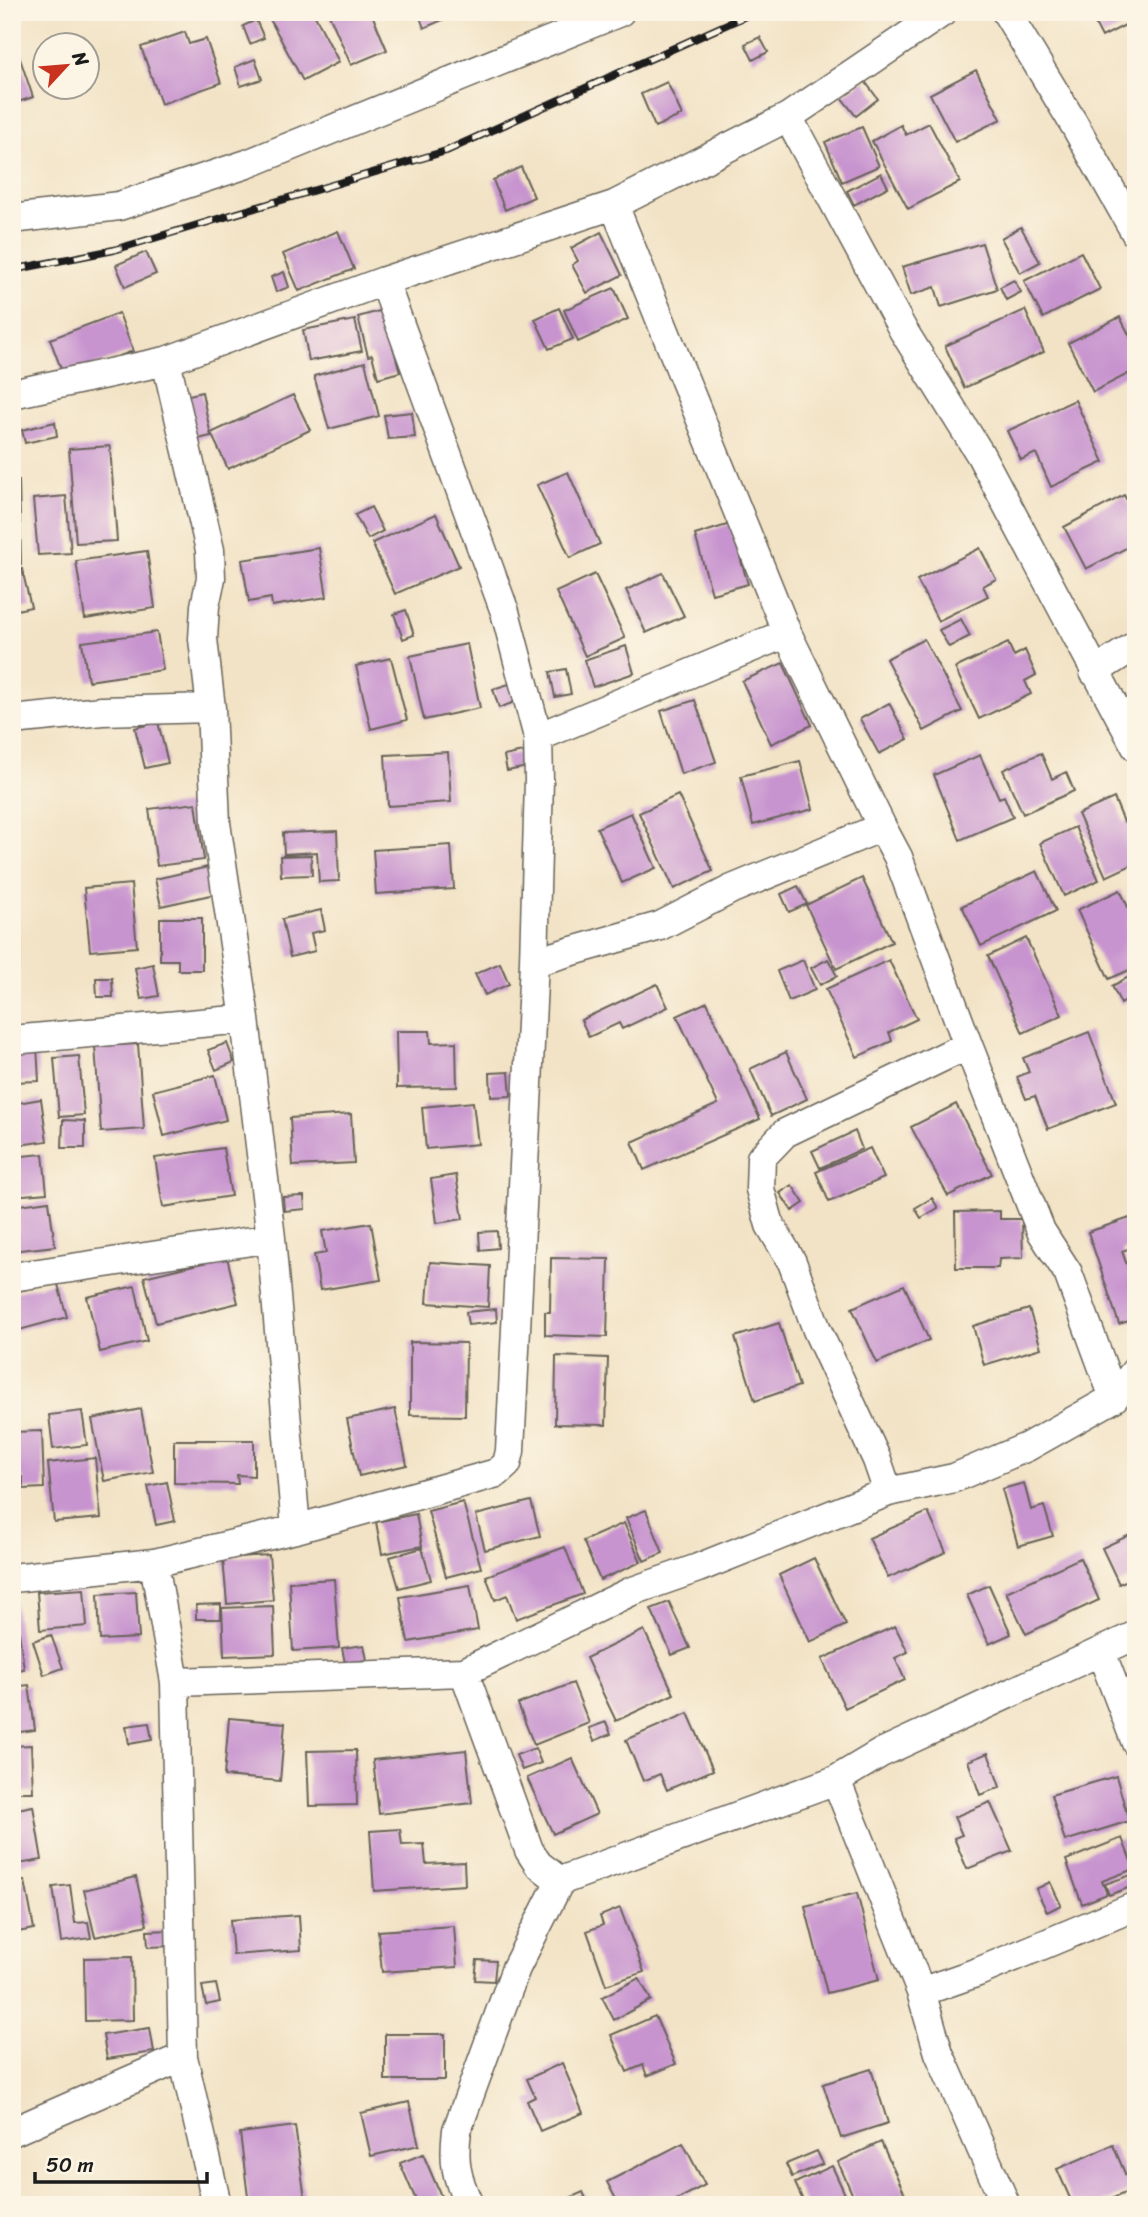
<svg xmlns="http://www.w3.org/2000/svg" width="1148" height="2217" font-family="Sriracha,sans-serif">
<rect width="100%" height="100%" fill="#fcf5e5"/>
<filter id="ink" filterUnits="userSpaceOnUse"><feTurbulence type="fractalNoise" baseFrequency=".0143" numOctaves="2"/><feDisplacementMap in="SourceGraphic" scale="14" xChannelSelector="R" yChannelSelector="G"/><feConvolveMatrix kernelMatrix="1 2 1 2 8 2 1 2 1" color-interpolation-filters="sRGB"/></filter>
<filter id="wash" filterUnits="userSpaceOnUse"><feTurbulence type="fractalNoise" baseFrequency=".00686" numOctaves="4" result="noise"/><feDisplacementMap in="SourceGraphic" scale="28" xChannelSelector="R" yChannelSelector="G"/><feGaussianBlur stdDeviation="1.57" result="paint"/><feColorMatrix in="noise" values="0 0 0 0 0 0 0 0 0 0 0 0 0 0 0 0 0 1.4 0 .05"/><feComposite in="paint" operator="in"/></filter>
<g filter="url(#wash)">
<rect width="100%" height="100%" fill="#f2e3c6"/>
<g id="blocks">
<!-- building -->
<path fill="#c894cf" d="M266 12H313L339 62 303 81Z
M328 12H371L387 50 351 65Z
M418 12H461L424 28Z
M1089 12H1130L1135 20 1102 37Z
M256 20 264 38 250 44 243 26Z
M185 32 189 44 206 39 221 83 161 104 141 47Z
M760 37 768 52 753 60 745 44Z
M15 44 33 97 12 104V45Z
M255 59 262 79 241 86 235 67Z
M976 70 1001 119 955 142 930 94Z
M864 80 878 99 856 116 841 97Z
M667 82 682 115 655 127 641 94Z
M929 123 960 182 908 209 872 141 901 125 906 135Z
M862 127 879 166 842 182 825 142Z
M521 167 534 197 505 210 493 180Z
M881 173 888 187 854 205 847 191Z
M1021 227 1040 262 1020 273 1001 238Z
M338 231 354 269 299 291 283 254Z
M601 232 622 275 587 293 572 265 578 261 571 248Z
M982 243 997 289 941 307 935 287 911 295 902 267Z
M146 252 156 274 125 287 116 265Z
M1081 252 1100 289 1043 318 1024 281Z
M284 272 289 287 276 292 271 277Z
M1014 280 1021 292 1006 300 1000 287Z
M614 288 628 319 578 342 564 310Z
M559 308 573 339 549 349 535 319Z
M383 310 400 372 378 378 372 355 368 356 358 317Z
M1025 310 1044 352 964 388 945 346Z
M119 313 133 351 64 377 50 339Z
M1120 317 1136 348V370L1093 392 1068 343Z
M355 320 362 351 309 361 303 330Z
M365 362 379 416 329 429 314 376Z
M202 392 211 436 194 440 185 396Z
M293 395 310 430 228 469 211 433Z
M1075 400 1104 462 1051 487 1036 453 1021 460 1007 431Z
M412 412 415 437 388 439 384 415Z
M55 422 57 436 25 443 22 430Z
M110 446 117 541 76 543 69 449Z
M568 472 600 544 570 558 537 485Z
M12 481H19L21 564H12Z
M1124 495 1136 517V543L1086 569 1064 527Z
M66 496 71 553 38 555 33 499Z
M371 507 383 531 368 539 355 515Z
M436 514 459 566 395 594 372 543Z
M730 524 748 584 712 594 695 535Z
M319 548 327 597 272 606 271 598 249 602 242 560Z
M980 548 996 579 983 586 988 596 938 621 917 580Z
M147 551 155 608 85 619 76 561Z
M22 569 31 607 12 611V571Z
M663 573 684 616 646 633 626 590Z
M595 574 625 638 585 656 556 592Z
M406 610 414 635 403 639 394 614Z
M961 619 970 636 949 647 939 630Z
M157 632 163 670 88 681 82 642Z
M924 639 962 711 924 731 886 659Z
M1008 643 1014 656 1025 650 1036 675 1025 681 1031 694 979 719 955 668Z
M467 644 480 708 424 720 410 656Z
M626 646 634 673 593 687 584 660Z
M391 658 407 720 371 729 356 666Z
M783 663 812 725 771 744 742 681Z
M566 669 571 694 555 697 550 672Z
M519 681 525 698 499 708 493 689Z
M695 700 716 762 681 774 661 711Z
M889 703 908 739 879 754 860 719Z
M158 722 168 763 145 768 135 728Z
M448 752 451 802 388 806 385 755Z
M523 752 527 767 507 771 504 756Z
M1041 753 1052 779 1066 772 1074 791 1023 814 1003 770Z
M980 755 999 798 1004 796 1013 817 960 840 934 775Z
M800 761 813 809 753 825 741 776Z
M678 795 713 871 674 889 639 813Z
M1114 798 1124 822 1136 817V842L1134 843 1136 863 1106 877 1078 814Z
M196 803 204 860 157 866 149 809Z
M631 813 656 868 622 883 597 828Z
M1075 827 1099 880 1064 896 1040 843Z
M337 831 339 881 319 882 317 852 284 854 283 833Z
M451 845 454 889 376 894 373 850Z
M311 855 312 875 281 876 280 856Z
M208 867 215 894 161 906 155 879Z
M1037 871 1056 911 981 946 962 906Z
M862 878 892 942 836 969 806 905Z
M131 884 137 947 90 951 84 888Z
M798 886 807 904 789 912 781 894Z
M1120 890 1136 924V967L1109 979 1077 910Z
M321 910 325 930 311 933 315 951 290 957 282 919Z
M12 915H17L18 972H12Z
M160 918H202V970H178V960H160Z
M1026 938 1062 1015 1023 1033 988 956Z
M828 959 837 976 820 985 811 968Z
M803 960 815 990 789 1001 777 971Z
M889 960 917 1019 889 1032 892 1041 857 1057 826 989Z
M500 963 509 984 485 995 475 974Z
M153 964 159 996 141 999 135 968Z
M1136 973V996L1121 1004 1112 986Z
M96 978H112L113 997H97Z
M657 984 668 1007 622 1029 619 1023 589 1037 581 1020Z
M707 1002 760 1119 644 1170 632 1142 718 1104 677 1016Z
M396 1031H430L431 1043 456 1042 457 1087 397 1088Z
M1089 1032 1116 1103 1048 1129 1035 1096 1026 1099 1017 1077 1029 1072 1023 1058Z
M227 1043 234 1062 216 1070 208 1050Z
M138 1044 144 1129 101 1132 95 1046Z
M37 1046 39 1081 12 1082V1047Z
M786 1052 807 1099 771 1116 750 1069Z
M79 1056 84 1115 59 1117 54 1058Z
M509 1072 511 1096 491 1097 490 1073Z
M215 1075 226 1120 164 1136 153 1091Z
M41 1099 47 1141 12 1146V1104Z
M473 1102 478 1144 426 1149 422 1107Z
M956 1104 992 1174 948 1196 911 1127Z
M351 1114 354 1163 293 1166 290 1118Z
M63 1120 85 1121V1148H62Z
M855 1131 862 1149 820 1168 812 1151Z
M223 1148 231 1196 163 1207 155 1158Z
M870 1148 884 1178 829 1202 816 1172Z
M43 1154 47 1193 12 1196V1157Z
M456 1175 463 1219 437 1223 431 1179Z
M792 1185 804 1203 792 1211 780 1193Z
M304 1196 305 1209 284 1211 283 1197Z
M932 1198 938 1208 921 1218 915 1208Z
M49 1201 55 1246 12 1251V1206Z
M1000 1211V1219H1022L1023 1258 999 1259 998 1268H956L955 1212Z
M1136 1216V1246L1122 1251 1136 1291V1319L1119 1324 1088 1232Z
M371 1223 381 1280 320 1290 314 1255 326 1253 322 1231Z
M497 1231 498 1248 480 1250 479 1232Z
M227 1257 238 1303 156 1323 144 1277Z
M551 1258 609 1259 607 1337 545 1335V1312H550Z
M430 1262 490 1266 488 1307 427 1303Z
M57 1281 67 1317 12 1332V1293Z
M904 1285 929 1340 877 1363 852 1308Z
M135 1286 147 1341 100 1352 87 1297Z
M496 1309 497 1322 468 1325 466 1312Z
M1029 1309 1041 1348 984 1365 973 1326Z
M779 1323 799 1386 755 1401 735 1337Z
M410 1342 466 1343 465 1416 410 1415Z
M556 1356 608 1358 606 1425 555 1424Z
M141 1409 153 1472 104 1481 92 1419Z
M395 1409 407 1465 359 1476 347 1419Z
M82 1411 87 1445 53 1449 49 1415Z
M42 1431 44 1488 23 1489V1477H12V1432Z
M174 1440H254V1476L237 1475 238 1484 174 1483Z
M95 1458 101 1518 54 1522 48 1463Z
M167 1482 175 1521 156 1525 148 1486Z
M1024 1483 1031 1510 1044 1506 1053 1536 1018 1546 1002 1489Z
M531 1501 540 1536 485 1550 476 1515Z
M463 1502 481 1568 446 1577 428 1511Z
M646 1510 663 1553 644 1561 626 1518Z
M928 1512 946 1552 888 1578 869 1538Z
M416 1514 422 1546 382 1554 376 1522Z
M624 1523 641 1562 600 1580 583 1541Z
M1136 1532V1581L1134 1577 1119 1584 1102 1548Z
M565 1547 583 1594 516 1619 507 1595 495 1600 486 1576Z
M422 1548 431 1580 399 1588 390 1557Z
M269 1555 273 1600 227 1604 223 1558Z
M814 1558 846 1625 810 1642 779 1575Z
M1080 1558 1099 1600 1026 1634 1006 1592Z
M334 1579 339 1648 293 1651 289 1582Z
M470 1585 478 1630 408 1642 400 1597Z
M989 1585 1011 1634 989 1644 967 1595Z
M84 1589 87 1626 40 1630 37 1592Z
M136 1592 139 1638 100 1640 98 1594Z
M12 1595H14L24 1669 12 1671Z
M669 1602 690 1648 672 1655 651 1609Z
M221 1604V1619H196V1605Z
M273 1606 275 1654 224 1656 222 1608Z
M895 1626 908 1652 895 1658 905 1680 845 1708 822 1659Z
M644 1630 674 1694 616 1721 586 1658Z
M51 1635 63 1668 44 1675 33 1641Z
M364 1645 367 1660 345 1663 342 1648Z
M573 1683 589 1723 534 1745 518 1704Z
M29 1685 35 1730 12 1733V1687Z
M688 1713 713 1770 667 1790 660 1774 643 1781 626 1740Z
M229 1718 285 1723 280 1781 224 1776Z
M606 1722 611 1734 594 1741 589 1728Z
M149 1723 152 1740 129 1744 126 1726Z
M31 1745 33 1792H12V1746Z
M535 1748 541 1763 522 1770 516 1755Z
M356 1750 357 1805 309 1806 307 1751Z
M466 1750 472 1803 379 1814 373 1760Z
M988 1753 1000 1787 980 1795 968 1761Z
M572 1758 597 1814 553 1834 527 1778Z
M1116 1776 1129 1821 1065 1841 1051 1795Z
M990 1802 1012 1851 967 1869 954 1838 962 1835 954 1817Z
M33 1806 42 1860 12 1865V1810Z
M400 1829 402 1845 424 1844 426 1864 464 1862 465 1885 374 1891 370 1831Z
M1122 1838 1134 1869 1102 1881 1107 1894 1082 1904 1066 1860Z
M1134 1874 1136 1885 1109 1895 1105 1884Z
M136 1877 147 1925 95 1937 84 1890Z
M25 1881 34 1929 12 1933V1883Z
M1050 1882 1061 1905 1047 1912 1036 1889Z
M70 1885 75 1923 88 1922 91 1938 61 1942 53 1887Z
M857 1893 879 1980 827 1993 805 1906Z
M620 1908 644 1972 606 1985 587 1931 603 1925 600 1916Z
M299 1915 301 1950 233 1955 230 1920Z
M454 1926 457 1967 382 1972 378 1931Z
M171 1930 172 1946 148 1947 147 1931Z
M132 1957 133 2020 85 2021 84 1958Z
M477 1960 496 1961 494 1981 475 1980Z
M639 1978 651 2000 614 2020 602 1997Z
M216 1984 220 2002 206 2005 202 1986Z
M655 2016 676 2064 647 2076 643 2065 627 2072 611 2035Z
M150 2028 154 2052 107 2059 103 2035Z
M385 2034H445V2080H385Z
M562 2063 583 2113 540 2131 527 2101 535 2097 527 2079Z
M871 2069 888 2123 841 2138 823 2084Z
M409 2102 419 2145 371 2156 361 2113Z
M295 2126 305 2199 249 2205 240 2133Z
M881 2142 910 2205H857L838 2162Z
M683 2143 705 2185 667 2205H619L607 2182Z
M1113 2145 1132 2190 1097 2205H1073L1057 2169Z
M817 2151 823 2164 792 2177 786 2164Z
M423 2154 441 2196 418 2205 400 2163Z
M832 2166 850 2205H805L795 2183Z
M583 2192 589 2205H554Z"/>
</g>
</g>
<g filter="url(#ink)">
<use href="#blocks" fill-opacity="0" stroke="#676258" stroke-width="2"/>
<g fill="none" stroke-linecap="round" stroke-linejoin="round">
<defs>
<path id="minor" d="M943 12 788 117 903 330 980 454 1136 747
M1006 12 1074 124 1136 234
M614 205 787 633 882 827
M12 219 119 206 247 164 620 12
M12 394 166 361
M1094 672 1136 645
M12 720 102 711 211 708
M538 737 787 633
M534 962 660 926 732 889 882 827 898 857 968 1045 1041 1231 1068 1273 1114 1398
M12 1040 245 1019
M12 1277 271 1238
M888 1492 877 1460 817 1330 792 1262 770 1225 760 1189 761 1158 785 1133 968 1045
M296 1529 271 1238 245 1019 216 823 211 708 203 639 205 606 211 578 210 550 166 361 384 281
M154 1563 175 1682 183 2057 217 2205
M12 1578 154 1563 296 1529 497 1473 507 1464 510 1451 534 962 539 780 538 737 505 612 384 281 614 205 788 117
M1101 1652 1136 1743
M464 1672 529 1850 538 1864 560 1881
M175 1682 464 1672 630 1592 698 1568 888 1492 954 1478 1027 1447 1114 1398 1136 1370
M836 1780 921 1992 939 2053 1006 2205
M921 1992 978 1972 1136 1906
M12 2132 183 2057
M469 2205C456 2176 453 2162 457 2130L516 1968 560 1881 836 1780 881 1753 1136 1635"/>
</defs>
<!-- minor casing -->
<use href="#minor" stroke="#676258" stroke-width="31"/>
<!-- minor -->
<use href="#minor" stroke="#fff" stroke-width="28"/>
<defs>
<path id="rail" d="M12 270 114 250 446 151 754 12"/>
</defs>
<!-- rail casing -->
<use href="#rail" stroke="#1c1c1c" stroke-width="8"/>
<!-- rail -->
<use href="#rail" stroke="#fcf5e5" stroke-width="5" stroke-dasharray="16" stroke-linecap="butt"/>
</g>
</g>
<!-- margin -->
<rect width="1148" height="2217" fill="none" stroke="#fcf5e5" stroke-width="42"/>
<!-- north arrow -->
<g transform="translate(66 66) rotate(64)"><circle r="33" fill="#fcf5e5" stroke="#a29e95" stroke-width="2"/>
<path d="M0-5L12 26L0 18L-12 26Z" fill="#c8321e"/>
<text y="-10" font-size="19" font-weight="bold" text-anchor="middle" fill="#1c1c1c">N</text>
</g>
<!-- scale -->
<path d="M35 2172v10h172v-10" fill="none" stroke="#1c1c1c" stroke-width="3.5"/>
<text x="46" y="2172" font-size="21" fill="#1c1c1c" stroke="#fcf5e5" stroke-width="5" paint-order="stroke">50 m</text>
</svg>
